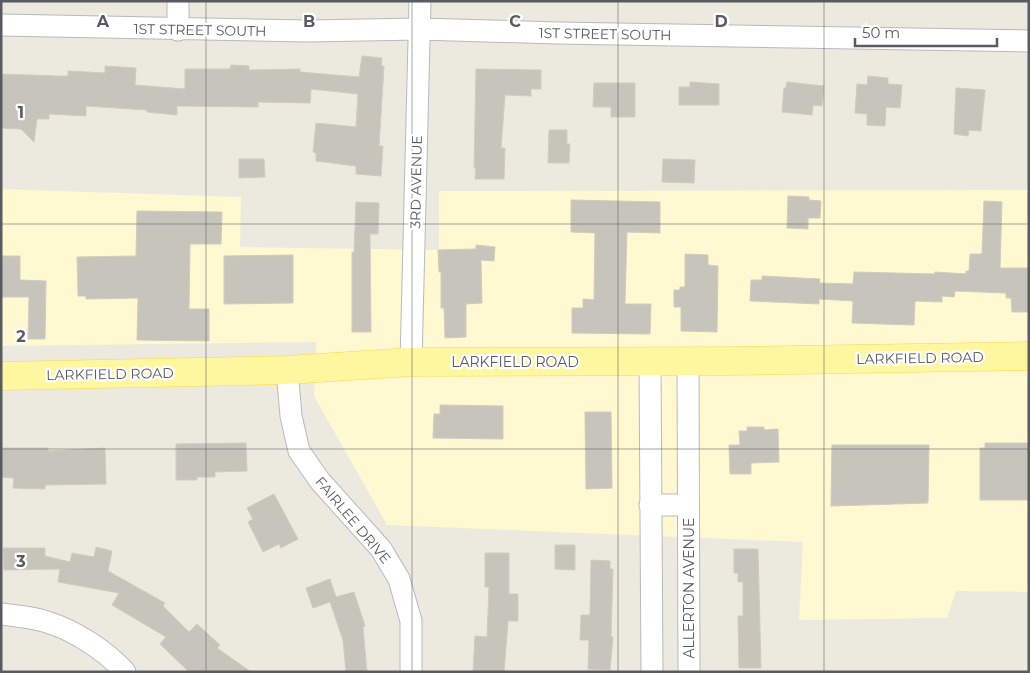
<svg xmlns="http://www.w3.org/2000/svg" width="1030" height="673" font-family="Montserrat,sans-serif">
<rect width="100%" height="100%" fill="#eceade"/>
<!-- commercial -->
<path fill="#fff8d0" d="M1 189 241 197 240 247 439 250V191L1029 190V592L956 591 947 618 799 620 803 542 387 525 314 396 316 342 1 346Z"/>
<!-- building -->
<path fill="#c7c4bb" stroke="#d1ccbc" d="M362 56 382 58 381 66H384L379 146H383L381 176 356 174V166L316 161V153L313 152 316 123 356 127 358 94 311 89 310 103 258 102V107L177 106V115L147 112V110L86 106V116L49 114V119H37L34 142 21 129 1 128V74L57 76H68V71L105 73V66L136 68 135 85 185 89V69H230L231 65 249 66V70L300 69V72L359 77Z
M476 69 541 70V89H531V96L505 95 501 148H505L504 179H475L476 168H474Z
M868 76 888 78V84L902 85 900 108 886 107 885 126 867 125V114L855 113 857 84 867 85Z
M690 82 719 84V105H679V87H690Z
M787 82 824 86 822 106 813 105 812 115 782 112 784 88H786Z
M594 83H635V117H611V107H593Z
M956 88 985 90 981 131 969 130 968 136 954 134Z
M549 130H567V144H570L569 163H548Z
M239 159H264L265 177 239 178Z
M663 159 695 160 694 183 662 182Z
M788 196 809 197V200L821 201 820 218H808V229L787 228Z
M571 200 660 202V233L627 232 625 304H651L650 334 572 333V308H583V299L594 300 595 233 571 232Z
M984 201 1002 202 1000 268H1029V312H1012L1011 298H1006V293L955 291 954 297 942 296V302L915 301 914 325 852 323 853 301 819 299V304L750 301 751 280H762V276L820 279 819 283 853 284 854 272 935 274V272L966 274V271H969L970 254H982Z
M356 202 379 203 378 234H370L371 332H352V252H354Z
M137 211 222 212 221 244H190L189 309H209V341L137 340 138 298 86 299V296H78L77 257 136 256Z
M476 245 495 247 494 261 481 260 482 303 466 304V337L445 338 444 308H441V272H439L438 250 476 249Z
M685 254 708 255V265L718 266 717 332 681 331V307H674V290H680V287H685Z
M293 255V303L224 304V256Z
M1 256H20V280L46 281 45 339H28L29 297H1Z
M440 405 503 406V439L433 438 434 414H440Z
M585 412H611L612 488 586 489Z
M747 427H764V430L778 429 779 462 751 463V474H730L729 445H740L739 431H747Z
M246 443 247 471 215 472V477H197V480H176V444Z
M985 443H1029V500H980V448H985Z
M832 445H929L928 503 831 506Z
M1 448H48V451L105 448 106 484 45 485V489L13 488 14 478 1 477Z
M274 494 298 539 281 548 279 544 263 552 248 522 253 519 247 508Z
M555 545H575V570L555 569Z
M96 547 112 551 108 571 165 603 163 606 189 632 197 624 220 645 217 648 251 672H189L160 644 166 637 112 605 119 593 58 582 60 569 4 570 3 548H45V556L70 562 72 553 94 557Z
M734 549H758L761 668H739L738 616H743V582H738V573H734Z
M485 553H509V594H518V621H508L504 672H473L475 636 487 637 489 587H485Z
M591 560 610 561V569H613L611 637H613L610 670 588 669 589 640H580L581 615H590Z
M330 579 336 597 354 592 365 626 363 627 367 672H346L343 640 330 602 313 608 306 588Z"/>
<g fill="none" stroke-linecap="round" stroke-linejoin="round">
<defs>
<path id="minor" d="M1 25 308 31 420 29 557 33 1029 41
M178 30V1
M650 361 652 672
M688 361 689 672
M411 362 420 1
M287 370 291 416 299 451 320 481 381 549 399 579 411 621V672
M650 505H688
M1 614C16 616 33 617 47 622 74 630 106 651 125 672"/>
<path id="major" d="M1 376 287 370 411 362 735 361 1029 356"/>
</defs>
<!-- minor casing -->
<use href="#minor" stroke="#b7b9bf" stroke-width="23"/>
<!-- major casing -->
<use href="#major" stroke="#fad749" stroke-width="29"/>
<!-- minor -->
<use href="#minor" stroke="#fff" stroke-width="21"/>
<!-- major -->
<use href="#major" stroke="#fff7a0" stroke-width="28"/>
</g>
<!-- grid -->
<path fill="none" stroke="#585b61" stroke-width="1" stroke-opacity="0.55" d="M206 1V672M412 1V672M618 1V672M824 1V672M1 224H1029M1 449H1029"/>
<g text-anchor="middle" stroke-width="4.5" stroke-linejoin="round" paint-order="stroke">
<!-- street labels -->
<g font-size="14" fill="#585b61" stroke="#fff">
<text transform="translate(200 30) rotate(1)" y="5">1ST STREET SOUTH</text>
<text transform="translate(605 34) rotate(1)" y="5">1ST STREET SOUTH</text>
<text transform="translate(416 182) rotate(-89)" y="5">3RD AVENUE</text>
<text transform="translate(920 358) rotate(-1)" y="5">LARKFIELD ROAD</text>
<text x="515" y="367">LARKFIELD ROAD</text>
<text transform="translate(110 374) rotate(-1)" y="5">LARKFIELD ROAD</text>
<text transform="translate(353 520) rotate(50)" y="5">FAIRLEE DRIVE</text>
<text transform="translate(689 588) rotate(-90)" y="5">ALLERTON AVENUE</text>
</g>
</g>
<g font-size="16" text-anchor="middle" font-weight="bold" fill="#585b61" stroke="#fff" stroke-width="4.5" stroke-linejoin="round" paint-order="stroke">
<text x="103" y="27">A</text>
<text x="309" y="27">B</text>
<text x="515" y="27">C</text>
<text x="721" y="27">D</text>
<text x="21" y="118">1</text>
<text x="21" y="342">2</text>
<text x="21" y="567">3</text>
</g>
<!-- border -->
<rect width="1030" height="673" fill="none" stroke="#585b61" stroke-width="5"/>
<!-- scale -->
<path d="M855 38v8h142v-8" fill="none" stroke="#585b61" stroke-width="2.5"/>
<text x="862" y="38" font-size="15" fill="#585b61" stroke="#ffffff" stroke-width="4" paint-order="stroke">50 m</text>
</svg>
